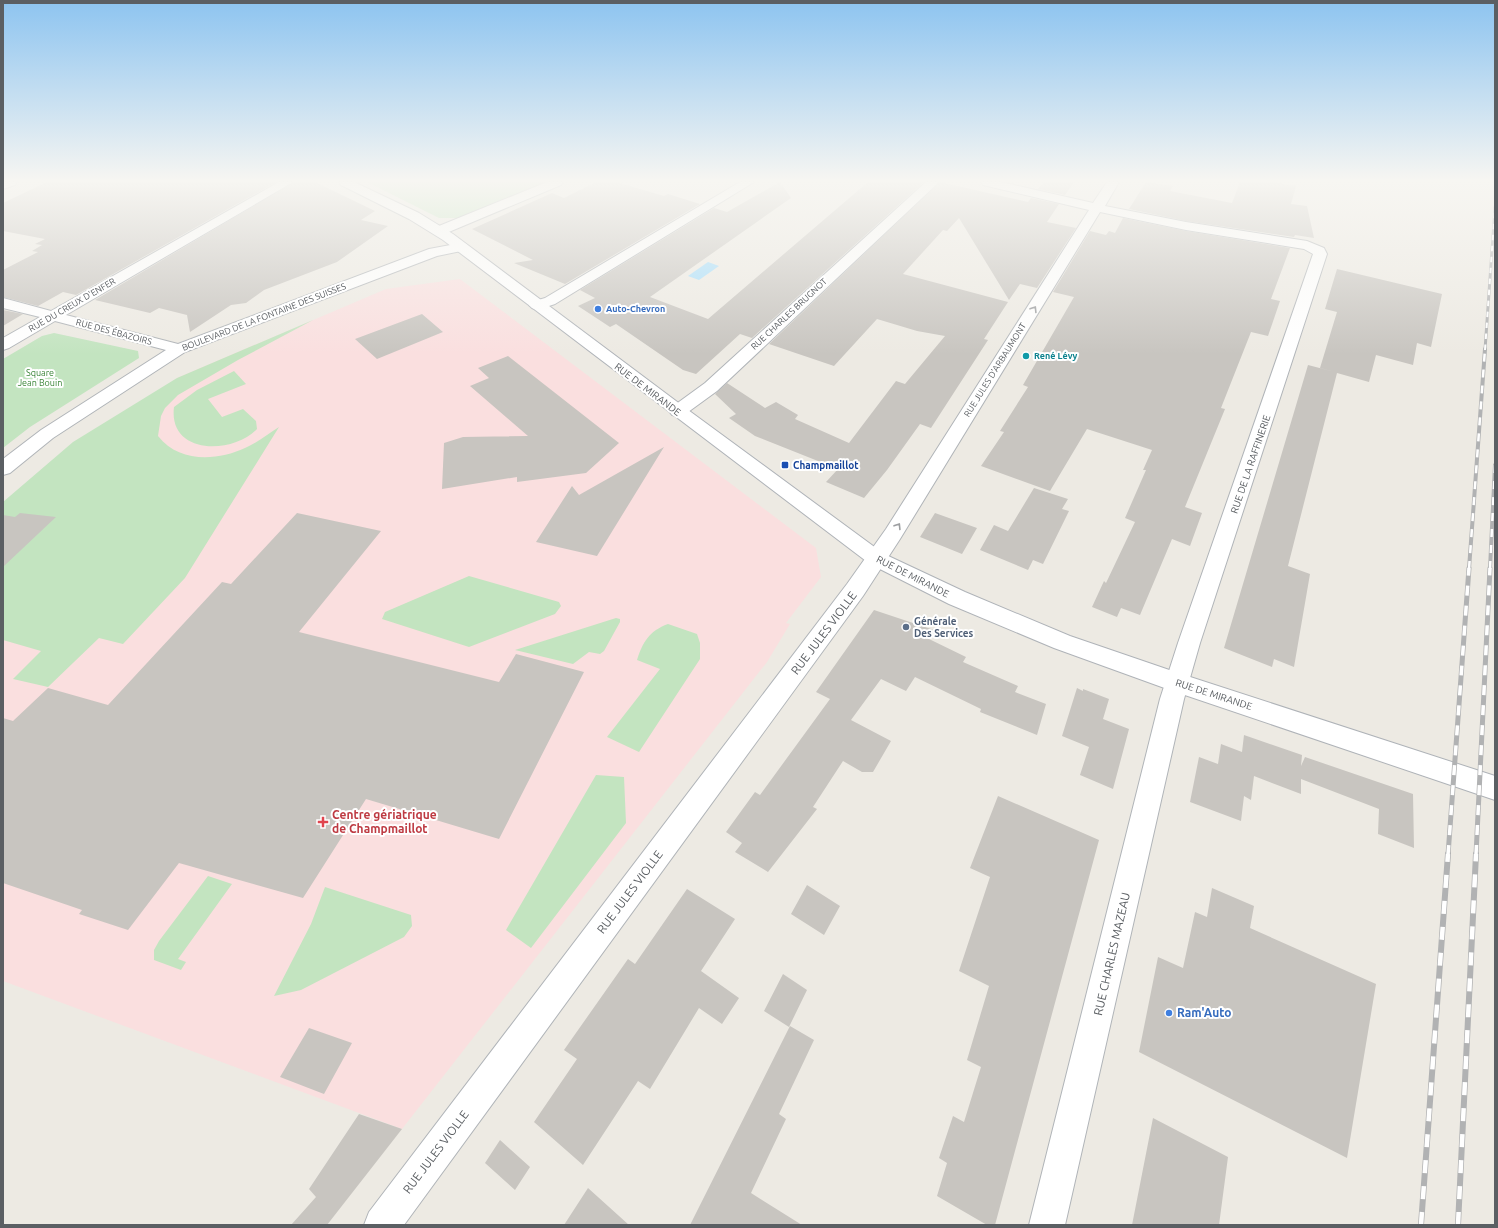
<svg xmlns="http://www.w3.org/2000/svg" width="1498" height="1228" font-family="Ubuntu,sans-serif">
<rect width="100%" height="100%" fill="#edeae3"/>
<!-- medical -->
<path fill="#fadfdf" d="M460 279 816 548 821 577 786 623 790 624 767 662 402 1129 3 981V503L177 378 386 289Z"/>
<!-- green -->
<path fill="#c3e4c0" d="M367 182H551L464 218H439Z
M313 320 238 360 178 395 165 408 161 416 158 436C179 463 217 461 245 448 257 443 268 434 279 427L185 578 123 644 99 638 48 687 13 679 41 651 3 640V502L73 442 177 378Z
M54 333 138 351 139 358 30 427 3 448V359L42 336Z
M234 371 246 384 208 399 222 417 243 409 256 421 257 429C232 455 168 455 174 407L197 390Z
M469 576 559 602 561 606 555 614 469 647 382 619 385 612Z
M616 618 620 619V622L604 651 600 654 589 652 573 664 515 650Z
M668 624 697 634 700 643V659L639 752 607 737 660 669 637 660C643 642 649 631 668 624Z
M596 775 624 777 626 823 531 948 506 930Z
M208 876 232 884 178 959 186 962 181 970 154 960V950L159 941Z
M325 887 411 915 412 926 404 937 301 990 274 996 311 924Z"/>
<!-- water -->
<path fill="#a4ddfc" d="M708 262 719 266 699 280 688 276Z"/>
<!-- building -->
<path fill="#c8c5c0" d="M47 182H276L76 295 63 292 38 306 3 297V270L38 252 32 251 42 245 35 244 45 239 3 231V203Z
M294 182H315L375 211 361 220 388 226 337 262 264 290 246 303 231 305 190 332 187 315 159 308 150 313 95 300Z
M596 182H616L664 196 668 194 700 204 565 284 514 263 533 260 472 229 552 193 564 198Z
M780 182 791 198 650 297 708 319 868 182H924L752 338 740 334 696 374 683 370 616 324 610 327 578 306 595 298 580 290 714 208 727 212Z
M940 182 1028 202 1031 198 1059 204 1047 222 1076 228 1037 288 1020 284 1009 300 959 218 947 231 943 230 903 274 1008 302 984 339 988 340 931 428 920 424 887 470 864 498 826 482 838 469 755 436 729 418 736 414 715 394 727 383 765 408 776 402 798 415 795 419 849 443 896 381 905 384 945 336 917 331 877 319 834 366 769 344Z
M1044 182H1074L1065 195 1038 189Z
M1146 182 1173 186 1170 191 1232 203 1240 182H1273L1296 186 1291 204 1307 206 1314 238 1295 235 1294 237 1186 221 1129 209Z
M1123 218 1186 231 1290 248 1271 299 1280 301 1268 336 1251 332 1221 408 1225 409 1185 507 1202 513 1190 546 1172 539 1140 615 1121 608 1117 617 1092 607 1104 581 1106 583 1135 522 1125 518 1146 470H1143L1152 450 1087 429 1050 491 981 466 1004 432 1000 431 1028 387 1023 385 1074 297 1053 292 1090 231 1106 235 1109 231 1115 233Z
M1337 269 1442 294 1431 347 1417 343 1413 365 1376 355 1369 382 1337 373 1288 566 1310 574 1294 667 1274 659 1272 667 1224 648 1308 365 1335 372 1320 368 1337 312 1325 309Z
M3 310 23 314 3 326Z
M422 314 443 332 377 359 355 339Z
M508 356 619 443 586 473 517 482V477L442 489 444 443 463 437 528 436 470 386 489 378 478 368Z
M664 447 597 556 536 542 572 486 579 495Z
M1034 488 1068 499 1062 509 1069 511 1043 564 1033 560 1028 570 980 550 994 525 1008 531Z
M20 513 56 517 3 567V515L15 517Z
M297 513 381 531 299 632 499 682 516 654 584 672 499 839 366 799 303 898 179 863 128 930 79 914 82 910 3 883V718L13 721 48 688 108 705 222 582 231 584Z
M935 513 977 528 962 554 920 537Z
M874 610 934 630 929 639 966 657 963 662 1018 686 1015 692 1046 704 1037 735 980 712 981 709 915 677 906 691 881 679 851 720 891 741 873 772H862L843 761 813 807 817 809 768 872 735 852 742 843 726 832 755 792 760 795 830 699 816 692Z
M1077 688 1083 691V689L1109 699 1103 719 1129 729 1113 789 1080 775 1089 747 1062 736Z
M1244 735 1302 755 1301 766 1305 757 1413 794 1414 848 1378 834 1379 809 1301 779V794L1254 776 1251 800 1244 796 1241 821 1190 802 1199 757 1218 764 1221 744 1242 752Z
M998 796 1099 840 995 1225H987L937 1196 947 1163 939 1158 953 1116 964 1122 981 1067 967 1060 989 986 959 971 990 877 970 868Z
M807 885 840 906 824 935 791 914Z
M1212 888 1254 906 1250 928 1376 984 1347 1158 1139 1052 1158 957 1183 968 1195 912 1207 917Z
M687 889 735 919 701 971 739 998 722 1024 699 1008 650 1089 638 1081 583 1165 534 1122 577 1059 564 1050 628 959 635 964Z
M783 974 807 990 789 1027 764 1011Z
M790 1026 814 1040 779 1114 786 1119 751 1193 802 1225H690Z
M309 1028 352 1043 324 1094 280 1077Z
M359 1114 402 1129 327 1225H291L316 1197 309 1189Z
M1153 1118 1228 1157 1219 1225H1132Z
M500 1140 530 1167 515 1190 485 1163Z
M588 1188 629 1225H564Z"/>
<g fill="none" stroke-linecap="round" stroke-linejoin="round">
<defs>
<path id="minor" d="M3 182H17L15 185 3 189Z
M279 182H293L66 315 178 344 429 249 461 243 466 244 468 247 466 250 437 256 185 352 53 438 10 473 3 475V459L41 430 166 350 55 321 9 348 3 350V338L40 317 3 308V298L51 311Z
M547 182H563L561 185 444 234H434L432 231 434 228Z
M740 182H754L555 304 537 310 532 308 529 305 532 302 545 298Z
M926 182H939L717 391 684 415 678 416 672 415 669 411 672 407 705 383Z
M981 182H1001L1093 203 1107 182H1119L1105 206 1186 222 1307 241 1324 248 1327 254 1200 643 1184 699 1065 1225H1029L1160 699 1178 643 1313 254 1304 249 1186 230 1100 212 900 539 863 596 404 1225H364L369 1212 847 584 886 529 1089 210 983 185Z"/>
<path id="secondary" d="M339 182H354L419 213 453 234 684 407 884 554 965 592 1070 636 1181 674 1495 776V800L1170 690 1054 648 949 604 870 564 443 240 409 219 341 185Z"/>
</defs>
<!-- minor casing -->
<use href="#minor" stroke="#b0b4b8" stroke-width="2"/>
<!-- secondary casing -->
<use href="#secondary" stroke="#afb3b8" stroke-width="2"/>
<!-- minor -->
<use href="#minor" fill="#fff" fill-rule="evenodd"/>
<!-- secondary -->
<use href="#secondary" fill="#fff" fill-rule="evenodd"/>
<defs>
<path id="rail-far3" d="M1485 350 1495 207"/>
<path id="rail-far2" d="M1469 569 1485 349
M1490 569 1495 465"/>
<path id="rail-far1" d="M1448 855 1469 568
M1476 855 1490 568"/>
<path id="rail" d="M1421 1225 1448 854
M1458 1225 1476 854"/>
</defs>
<!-- rail-far3 casing -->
<use href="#rail-far3" stroke="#b1b2b3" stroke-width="3"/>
<!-- rail-far2 casing -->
<use href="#rail-far2" stroke="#b1b2b3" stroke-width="4"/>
<!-- rail-far1 casing -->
<use href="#rail-far1" stroke="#b1b2b3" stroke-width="5"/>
<!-- rail casing -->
<use href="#rail" stroke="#b1b2b3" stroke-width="6"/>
<!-- rail-far3 -->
<use href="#rail-far3" stroke="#fff" stroke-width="2" stroke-dasharray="5.5" stroke-linecap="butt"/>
<!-- rail-far2 -->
<use href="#rail-far2" stroke="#fff" stroke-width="2.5" stroke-dasharray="8" stroke-linecap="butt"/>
<!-- rail-far1 -->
<use href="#rail-far1" stroke="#fff" stroke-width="3.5" stroke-dasharray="10" stroke-linecap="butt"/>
<!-- rail -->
<use href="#rail" stroke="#fff" stroke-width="4.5" stroke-dasharray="13" stroke-linecap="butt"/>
</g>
<!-- one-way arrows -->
<defs><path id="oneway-chevron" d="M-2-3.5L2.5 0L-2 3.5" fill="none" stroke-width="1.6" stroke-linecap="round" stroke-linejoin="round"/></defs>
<g stroke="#9d9fa1">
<use href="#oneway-chevron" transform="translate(1034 309) rotate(-58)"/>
<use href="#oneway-chevron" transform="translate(898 526) rotate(-58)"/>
</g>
<!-- sky -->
<linearGradient id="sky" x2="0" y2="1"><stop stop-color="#8dc4f0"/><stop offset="0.51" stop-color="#f7f6f2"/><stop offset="1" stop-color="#f7f6f2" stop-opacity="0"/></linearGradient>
<rect width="1498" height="354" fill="url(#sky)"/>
<!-- markers -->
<g fill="#3f7fe0" stroke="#fff" stroke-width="1.5">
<circle cx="598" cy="309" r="4"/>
<circle cx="1169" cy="1013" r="4"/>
</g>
<circle fill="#0f9aa8" stroke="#fff" stroke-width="1.5" cx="1026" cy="356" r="4"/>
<rect fill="#1a4fb4" stroke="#fff" stroke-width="1.5" x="781" y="461" width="8" height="8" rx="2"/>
<circle fill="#5c6f8a" stroke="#fff" stroke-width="1.5" cx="906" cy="627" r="4"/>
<path fill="#e0444e" stroke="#fff" stroke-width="1.5" d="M321 816h4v4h4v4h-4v4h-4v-4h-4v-4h4z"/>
<g text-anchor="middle" stroke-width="4" stroke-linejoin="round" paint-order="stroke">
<!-- far-street labels -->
<g font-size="9" fill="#5b5f63" stroke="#fff">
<text transform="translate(72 305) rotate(-30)" y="3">RUE DU CREUX D'ENFER</text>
<text transform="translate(789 314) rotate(-43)" y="3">RUE CHARLES BRUGNOT</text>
<text transform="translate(264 317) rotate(-21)" y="3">BOULEVARD DE LA FONTAINE DES SUISSES</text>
<text transform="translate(114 332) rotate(15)" y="3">RUE DES ÉBAZOIRS</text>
<text transform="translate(995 370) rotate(-58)" y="3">RUE JULES D'ARBAUMONT</text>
</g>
<!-- far-shop labels -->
<g font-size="9" font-weight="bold" fill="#366cbe" stroke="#fff" text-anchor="start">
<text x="606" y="312">Auto-Chevron</text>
</g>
<!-- far-culture labels -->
<g font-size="9" font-weight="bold" fill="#0d838f" stroke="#fff" text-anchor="start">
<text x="1034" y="359">René Lévy</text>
</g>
<!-- far-park labels -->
<g font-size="9" fill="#3b8538" stroke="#fff">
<text x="40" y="376">Square<tspan x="40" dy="10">Jean Bouin</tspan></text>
</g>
<!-- street labels -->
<g font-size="10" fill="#5b5f63" stroke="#fff">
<text transform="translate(648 389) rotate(37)" y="4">RUE DE MIRANDE</text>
<text transform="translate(1250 464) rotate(-71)" y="4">RUE DE LA RAFFINERIE</text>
<text transform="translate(913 576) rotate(27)" y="4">RUE DE MIRANDE</text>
<text transform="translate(1214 694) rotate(18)" y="4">RUE DE MIRANDE</text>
</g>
<!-- transit labels -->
<g font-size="10" font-weight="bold" fill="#164399" stroke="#fff" text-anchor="start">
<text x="793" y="469">Champmaillot</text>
</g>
<!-- service labels -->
<g font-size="10" font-weight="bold" fill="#4e5e75" stroke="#fff" text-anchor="start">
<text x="914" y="625">Générale<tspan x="914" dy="12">Des Services</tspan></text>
</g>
<!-- near-street labels -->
<g font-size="12" fill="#5b5f63" stroke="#fff">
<text transform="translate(824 633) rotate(-53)" y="4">RUE JULES VIOLLE</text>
<text transform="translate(630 892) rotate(-53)" y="4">RUE JULES VIOLLE</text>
<text transform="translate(1112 954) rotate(-77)" y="4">RUE CHARLES MAZEAU</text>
<text transform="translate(436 1152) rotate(-53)" y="4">RUE JULES VIOLLE</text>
</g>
<!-- near-health labels -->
<g font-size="12" font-weight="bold" fill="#be3a42" stroke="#fff" text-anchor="start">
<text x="332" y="819">Centre gériatrique<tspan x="332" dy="14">de Champmaillot</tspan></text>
</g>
<!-- near-shop labels -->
<g font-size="12" font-weight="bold" fill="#366cbe" stroke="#fff" text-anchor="start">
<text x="1177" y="1017">Ram'Auto</text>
</g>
</g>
<!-- border -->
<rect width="1498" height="1228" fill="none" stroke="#5b5f63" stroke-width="8"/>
</svg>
